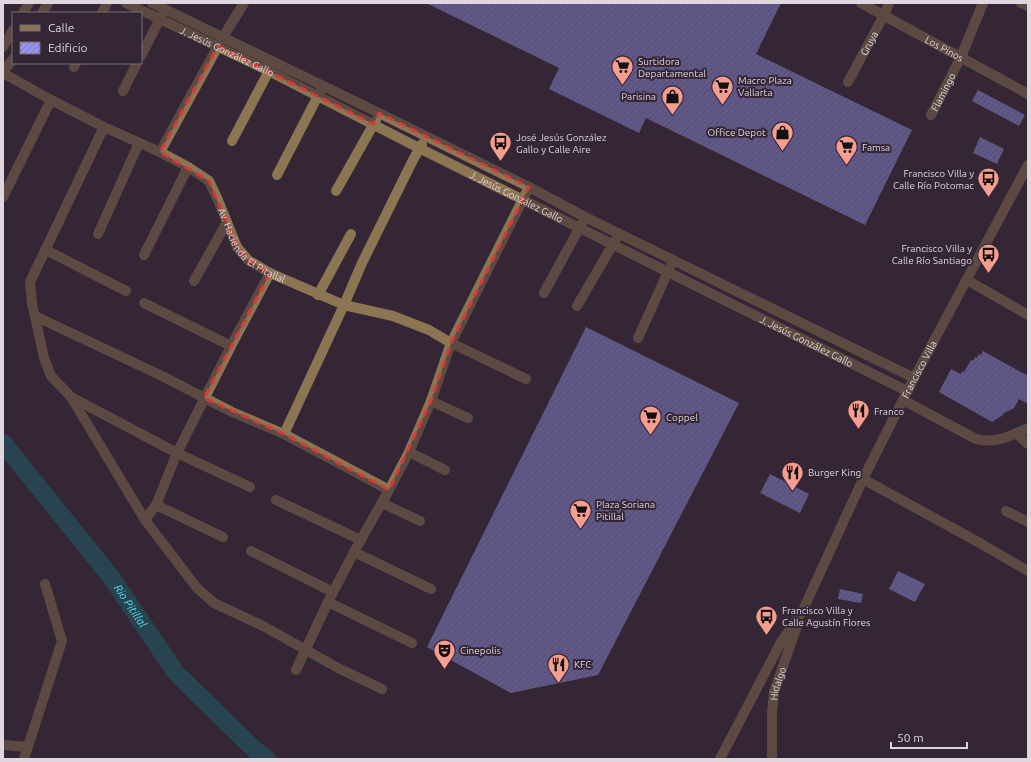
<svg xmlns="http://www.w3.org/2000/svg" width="1031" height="762" font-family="Ubuntu,sans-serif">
<defs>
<pattern id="building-hatch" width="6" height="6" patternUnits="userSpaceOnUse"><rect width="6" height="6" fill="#9695eb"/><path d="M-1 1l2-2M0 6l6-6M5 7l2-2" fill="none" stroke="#7d7cb9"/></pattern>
</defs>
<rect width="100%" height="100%" fill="#342634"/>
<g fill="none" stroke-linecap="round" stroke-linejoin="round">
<!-- river -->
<path stroke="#176971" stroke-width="18" id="s1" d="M3 443 111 577 176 673 255 750 267 759"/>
</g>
<!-- building -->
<path fill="url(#building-hatch)" d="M426 3H781L756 54 912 130 865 225 646 118 639 133 549 89 559 68Z
M978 90 1025 115 1019 126 972 101Z
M980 137 1004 149 997 164 973 153Z
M586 327 739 403 598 675 511 693 427 647Z
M983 351 1028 376V404L1019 399 1014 408 1004 413 1003 415 992 422 939 392 951 369 961 374 962 371 964 372 971 360 973 361 975 357 977 358 979 354 981 355Z
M770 474 809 494 800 513 760 493Z
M898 571 925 584 915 602 889 589Z
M840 589 863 594 861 603 838 599Z"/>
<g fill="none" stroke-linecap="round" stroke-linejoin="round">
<!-- minor -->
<g stroke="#8c7553" stroke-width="10">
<path id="s2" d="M126 3 269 71 419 148 907 391"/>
<path d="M152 3 379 113 529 187 585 217 914 378"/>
<path id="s3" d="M861 3 1028 94"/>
<path d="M1021 3 1028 6"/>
<path d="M23 13 29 3"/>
<path d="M42 13 48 3"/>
<path d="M102 13 107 3"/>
<path d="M3 47 13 30"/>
<path d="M141 56 163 13"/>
<path d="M74 67 76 63"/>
<path d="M3 72 13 59"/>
<path id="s4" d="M3 73 51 100 104 127 160 152 188 167 209 181 218 200 237 247 248 260 270 273 344 305 393 316 429 330 451 343 526 379"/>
<path id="s5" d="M848 82 884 15 889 3"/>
<path d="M123 91 137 63"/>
<path id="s6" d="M931 115 961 57 983 3"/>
<path d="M104 127 30 282 32 304 35 316 162 376 232 412 284 434 389 490"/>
<path d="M232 141 271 67"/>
<path d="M160 152 223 37 244 3"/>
<path d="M277 175 321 90"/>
<path d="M336 191 376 120"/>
<path d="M3 197 51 100"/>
<path d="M98 234 139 143"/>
<path d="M46 250 126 291"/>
<path d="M144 255 188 167"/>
<path d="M967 280 1028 315"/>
<path d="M194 281 227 222"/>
<path d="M544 293 582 223"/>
<path d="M318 295 351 234"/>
<path d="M144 303 231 346"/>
<path d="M577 306 616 239"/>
<path d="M35 316 44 358 51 376 71 397 177 453 250 487"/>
<path d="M638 338 670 267"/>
<path d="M71 397 145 520 197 588 214 603 265 627 338 668 382 689"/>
<path d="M903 400 976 439C995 444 1011 436 1028 428"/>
<path d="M431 401 468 418"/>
<path d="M1016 433 1028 444"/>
<path d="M284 434 344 305 362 263 413 160 422 144"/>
<path d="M409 452 445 470"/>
<path d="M863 479 978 542 1028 571"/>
<path d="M276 500 361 540"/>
<path d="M382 503 420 521"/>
<path d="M156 505 223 537"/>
<path d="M1006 511 1028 522"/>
<path d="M145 520 156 505 177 453 231 346 270 273"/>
<path d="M251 551 333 592"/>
<path d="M354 552 431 589"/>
<path d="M328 602 412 643"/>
<path d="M296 670 328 602 354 552 389 490 409 452 431 401 451 343 529 187"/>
<path d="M3 745 28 747"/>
<path d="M24 759 62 641 45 584"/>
<path id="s7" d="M720 759 781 642 802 612 863 479 914 378 1028 165"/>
<path id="s8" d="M772 759V713L774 692 798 623"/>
</g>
</g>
<!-- marked area -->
<path d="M0 0H1031V762H0ZM218 46 373 124 379 113 529 187 451 343 431 401 389 490 284 434 204 398 270 273 248 260 237 247 209 181 160 152Z" fill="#342634" fill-opacity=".55" fill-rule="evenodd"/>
<path fill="none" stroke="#d7393a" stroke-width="3" stroke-dasharray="8 5" stroke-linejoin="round" d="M218 46 373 124 379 113 529 187 451 343 431 401 389 490 284 434 204 398 270 273 248 260 237 247 209 181 160 152Z"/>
<!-- icons -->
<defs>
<symbol id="supermarket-pin" viewBox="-11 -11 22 30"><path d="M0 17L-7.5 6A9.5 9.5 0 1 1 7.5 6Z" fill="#f59d8e" stroke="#342634"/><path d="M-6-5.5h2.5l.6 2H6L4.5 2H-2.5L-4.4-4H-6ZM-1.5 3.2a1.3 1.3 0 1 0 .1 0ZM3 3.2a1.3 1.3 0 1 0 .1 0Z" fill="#111"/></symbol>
<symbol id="shop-pin" viewBox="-11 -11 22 30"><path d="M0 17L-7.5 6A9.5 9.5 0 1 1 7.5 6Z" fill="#f59d8e" stroke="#342634"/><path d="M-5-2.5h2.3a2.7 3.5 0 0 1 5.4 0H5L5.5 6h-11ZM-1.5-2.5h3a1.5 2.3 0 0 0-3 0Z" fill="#111"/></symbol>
<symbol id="bus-pin" viewBox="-11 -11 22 30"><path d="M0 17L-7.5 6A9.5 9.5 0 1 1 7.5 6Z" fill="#f59d8e" stroke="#342634"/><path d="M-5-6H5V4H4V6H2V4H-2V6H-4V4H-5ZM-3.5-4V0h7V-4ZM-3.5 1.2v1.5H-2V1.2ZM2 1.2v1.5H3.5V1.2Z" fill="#111"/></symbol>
<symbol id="restaurant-pin" viewBox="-11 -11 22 30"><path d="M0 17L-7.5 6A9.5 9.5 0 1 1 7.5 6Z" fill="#f59d8e" stroke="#342634"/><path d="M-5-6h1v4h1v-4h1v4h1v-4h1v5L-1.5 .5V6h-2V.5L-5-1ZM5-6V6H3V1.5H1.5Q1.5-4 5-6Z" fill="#111"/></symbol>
<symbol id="theatre-pin" viewBox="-11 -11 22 30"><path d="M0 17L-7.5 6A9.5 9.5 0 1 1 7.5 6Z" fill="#f59d8e" stroke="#342634"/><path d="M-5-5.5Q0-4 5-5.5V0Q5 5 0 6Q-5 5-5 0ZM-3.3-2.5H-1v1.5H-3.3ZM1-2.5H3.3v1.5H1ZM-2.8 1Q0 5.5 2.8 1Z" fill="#111"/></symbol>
</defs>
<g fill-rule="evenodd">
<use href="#supermarket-pin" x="610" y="54" width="25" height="34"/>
<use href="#supermarket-pin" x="710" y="74" width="25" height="34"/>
<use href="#shop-pin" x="660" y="84" width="25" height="34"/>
<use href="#shop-pin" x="770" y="120" width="25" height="34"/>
<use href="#bus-pin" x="488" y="130" width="25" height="34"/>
<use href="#supermarket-pin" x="834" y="134" width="25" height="34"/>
<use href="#bus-pin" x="976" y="166" width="25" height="34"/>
<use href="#bus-pin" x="976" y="242" width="25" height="34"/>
<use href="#restaurant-pin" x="846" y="398" width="25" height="34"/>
<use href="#supermarket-pin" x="638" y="404" width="25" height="34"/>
<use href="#restaurant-pin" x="780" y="460" width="25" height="34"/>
<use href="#supermarket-pin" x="568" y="498" width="25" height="34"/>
<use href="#bus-pin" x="754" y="604" width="25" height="34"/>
<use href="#theatre-pin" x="432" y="638" width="25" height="34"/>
<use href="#restaurant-pin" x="546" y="652" width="25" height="34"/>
</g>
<g text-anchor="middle" stroke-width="4" stroke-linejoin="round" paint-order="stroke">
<!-- street labels -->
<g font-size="10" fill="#dfd6df" stroke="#342634">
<text dy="4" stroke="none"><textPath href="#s5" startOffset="44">Gruya</textPath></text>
<text dy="4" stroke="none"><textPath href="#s3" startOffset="95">Los Pinos</textPath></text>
<text dy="4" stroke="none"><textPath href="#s2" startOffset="112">J. Jesús González Gallo</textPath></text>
<text dy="4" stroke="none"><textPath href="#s6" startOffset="26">Flamingo</textPath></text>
<text dy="4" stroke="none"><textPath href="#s2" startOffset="436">J. Jesús González Gallo</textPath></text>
<text dy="4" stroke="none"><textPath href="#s4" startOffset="313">Av. Hacienda El Pitallal</textPath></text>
<text dy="4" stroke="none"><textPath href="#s2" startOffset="760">J. Jesús González Gallo</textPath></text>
<text dy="4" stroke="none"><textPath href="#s7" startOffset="438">Francisco Villa</textPath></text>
<text dy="4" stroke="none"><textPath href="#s8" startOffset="76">Hidalgo</textPath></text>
</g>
<!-- poi labels -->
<g font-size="10" fill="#dfd6df" stroke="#342634" text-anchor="start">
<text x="638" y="65">Surtidora<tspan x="638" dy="12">Departamental</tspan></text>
<text x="738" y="84">Macro Plaza<tspan x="738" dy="12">Vallarta</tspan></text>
<text x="656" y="100" text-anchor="end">Parisina</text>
<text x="766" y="136" text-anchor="end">Office Depot</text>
<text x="516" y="141">José Jesús González<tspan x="516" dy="12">Gallo y Calle Aire</tspan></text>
<text x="862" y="151">Famsa</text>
<text x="974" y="177" text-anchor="end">Francisco Villa y<tspan x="974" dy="12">Calle Río Potomac</tspan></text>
<text x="972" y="252" text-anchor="end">Francisco Villa y<tspan x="972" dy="12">Calle Río Santiago</tspan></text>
<text x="874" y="415">Franco</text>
<text x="666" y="421">Coppel</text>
<text x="808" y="476">Burger King</text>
<text x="596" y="508">Plaza Soriana<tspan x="596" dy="12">Pitillal</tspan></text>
<text x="782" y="614">Francisco Villa y<tspan x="782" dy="12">Calle Agustín Flores</tspan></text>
<text x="460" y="654">Cinepolis</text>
<text x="574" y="668">KFC</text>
</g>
<!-- water labels -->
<g font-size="11" font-style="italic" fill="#4fe3f1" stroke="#342634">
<text dy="4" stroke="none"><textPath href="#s1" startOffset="207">Rio Pitillal</textPath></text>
</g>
</g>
<!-- border -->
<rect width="1031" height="762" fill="none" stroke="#dfd6df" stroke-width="8"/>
<!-- legend -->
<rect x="12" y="12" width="130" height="52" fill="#342634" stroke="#786c78"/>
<rect x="20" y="25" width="20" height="6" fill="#8c7553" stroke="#786c78"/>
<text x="48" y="32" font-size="12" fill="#dfd6df">Calle</text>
<rect x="20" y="42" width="20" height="12" fill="url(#building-hatch)" stroke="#786c78"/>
<text x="48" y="52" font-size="12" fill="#dfd6df">Edificio</text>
<!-- scale -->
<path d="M891 742v6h76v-6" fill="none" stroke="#dfd6df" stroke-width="2"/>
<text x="897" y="742" font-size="12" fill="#dfd6df" stroke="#342634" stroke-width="3" paint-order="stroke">50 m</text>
</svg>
